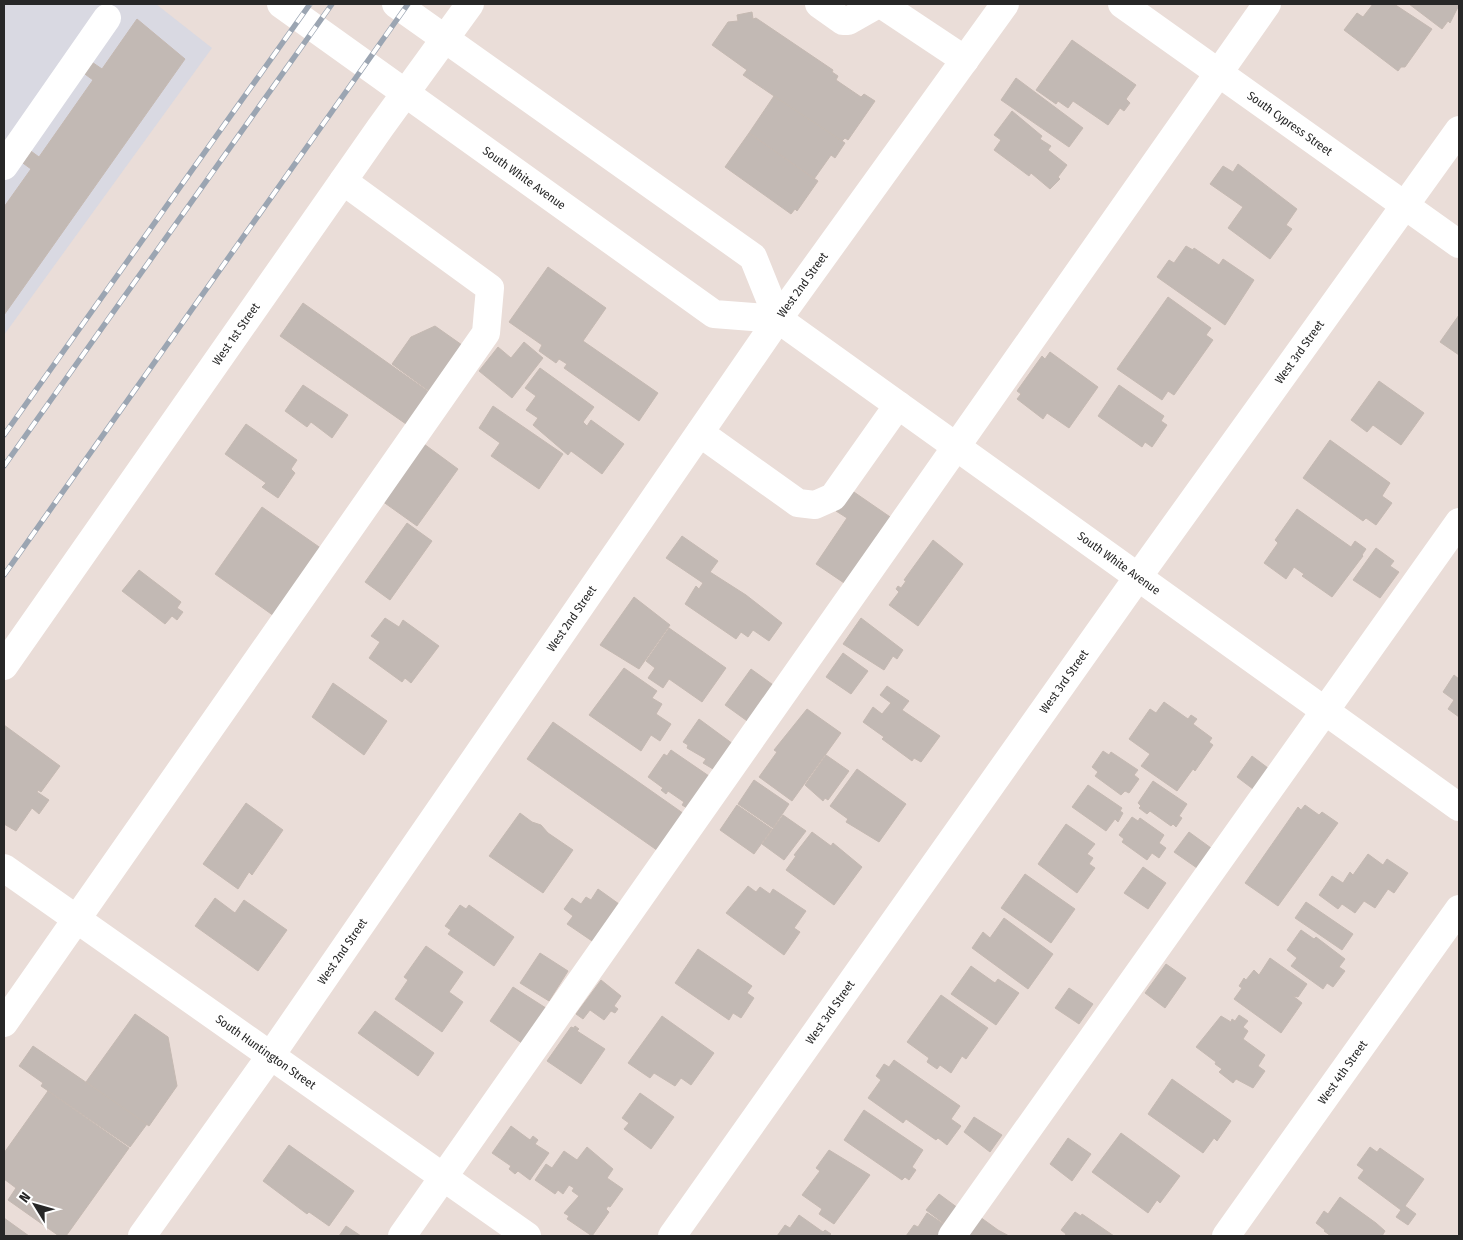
<svg xmlns="http://www.w3.org/2000/svg" width="1463" height="1240" font-family="'Fira Sans Condensed',sans-serif">
<rect width="100%" height="100%" fill="#eaddd8"/>
<!-- industrial -->
<path fill="#d9d9e2" d="M4 4H156L212 48 4 335Z"/>
<!-- building -->
<path fill="#c2b9b4" stroke="#c5b9b2" d="M1373 4H1394L1432 29 1405 67H1401L1398 71 1344 30 1357 13 1363 17Z
M1409 4H1459V5L1450 23 1448 21 1442 29Z
M752 12 753 19 756 18 833 70 832 72 838 76 836 80 861 97 864 94 875 101 848 140 845 138 842 141 774 96 743 75 747 70 712 45 728 22 738 21 737 15Z
M137 19 185 59 4 315V207L31 169 16 158 24 146 39 157 93 80 78 69 86 58 102 69Z
M1072 40 1136 85 1126 99 1130 103 1124 111 1120 108 1108 125 1073 101 1068 108 1058 101 1056 104 1036 90Z
M1016 78 1083 128 1069 147 1001 100Z
M774 96 845 143 835 158 831 155 814 179 749 133Z
M1012 111 1042 136 1040 139 1051 146 1048 150 1067 165 1058 177 1060 179 1050 189 1031 173 1029 176 994 150 1001 140 994 135Z
M749 133 818 181 797 211 795 209 791 214 725 167Z
M1238 164 1297 209 1286 225 1292 229 1270 259 1228 228 1243 207 1210 184 1223 166 1233 172Z
M1186 246 1193 250 1194 248 1219 265 1223 259 1254 280 1225 325 1157 277 1169 260 1174 263Z
M548 267 606 308 583 341 658 393 639 421 564 368 567 364 559 359 556 363 539 351 542 345 509 322Z
M1168 297 1211 328 1206 335 1213 340 1174 395 1168 391 1162 400 1117 369Z
M303 303 429 392 406 424 280 336Z
M1459 315V355L1440 342Z
M435 326 462 345 429 391 392 364 411 337Z
M524 342 543 358 512 398 479 371 498 347 511 358Z
M1050 352 1098 387 1069 428 1047 413 1043 419 1017 399 1021 394 1017 391 1042 356 1045 359Z
M540 368 594 407 583 422 587 426 591 420 624 444 602 474 571 451 568 455 533 425 538 418 526 410 536 396 525 388Z
M1379 381 1424 413 1401 445 1373 425 1367 432 1351 420Z
M303 385 348 415 332 438 311 422 307 427 285 411Z
M1119 385 1164 416 1161 421 1167 425 1152 447 1145 442 1142 447 1098 416Z
M493 406 563 454 539 489 491 456 500 443 479 428Z
M246 424 297 460 291 469 295 473 278 498 262 487 266 483 225 454Z
M1330 440 1390 483 1382 496 1392 503 1376 525 1366 518 1363 521 1303 478Z
M424 444 458 469 417 526 382 501Z
M851 490 896 521 850 587 816 564 847 518 836 511Z
M262 507 322 549 274 616 215 574Z
M1297 509 1351 547 1355 541 1366 549 1362 555 1363 556 1332 597 1302 576 1304 574 1294 567 1286 579 1264 563 1278 543 1275 540Z
M407 523 432 541 390 600 365 582Z
M682 536 718 561 710 572 746 595 782 623 769 641 753 630 748 637 741 632 736 639 685 604 696 586 699 589 703 583 666 558Z
M933 540 963 564 918 626 889 605 899 592 896 589 898 586 901 588 906 581 904 580Z
M1376 548 1394 561 1390 566 1399 572 1380 598 1353 580Z
M139 570 181 602 177 608 183 612 177 620 172 616 165 624 122 591Z
M634 597 670 625 639 669 600 645Z
M385 618 399 627 403 620 439 646 411 683 405 678 402 682 369 658 380 642 371 636Z
M861 618 903 650 897 659 893 656 884 670 843 644Z
M669 628 726 668 702 702 669 679 663 688 648 678 655 668 646 661Z
M843 653 868 671 851 694 826 677Z
M624 668 657 691 652 698 662 704 656 714 671 724 660 741 651 735 641 751 589 715Z
M751 669 776 687 750 723 725 705Z
M1454 675 1459 679V717L1448 709 1454 700 1443 692Z
M333 683 387 721 364 755 312 717Z
M887 686 909 701 902 710 940 736 921 762 914 758 912 761 882 739 884 737 863 722 873 707 882 714 891 703 880 695Z
M1164 702 1188 719 1191 715 1197 719 1193 724 1212 738 1209 742 1213 745 1195 771 1193 769 1177 791 1141 766 1150 754 1129 739 1150 709 1156 713Z
M807 709 841 733 792 801 759 777 777 752 774 750Z
M699 719 733 744 713 769 703 763 706 759 687 748 688 745 683 742Z
M553 722 687 816 661 853 527 759Z
M4 725 60 766 41 792 38 790 37 792 49 800 39 814 32 808 16 831 4 824Z
M671 750 709 776 687 808 682 805 684 802 668 791 666 794 661 790 663 788 648 777 664 754 667 756Z
M1103 751 1109 755 1111 752 1138 770 1134 775 1139 779 1129 793 1125 791 1121 795 1095 776 1098 772 1092 767Z
M826 755 849 771 828 800 825 798 823 801 805 785Z
M1252 756 1272 771 1257 792 1237 777Z
M857 769 906 804 879 842 846 822 848 819 830 806Z
M754 780 789 804 773 828 738 804Z
M1153 781 1187 804 1179 816 1182 818 1176 827 1173 824 1171 826 1150 811 1147 814 1139 808 1141 806 1138 803Z
M1088 785 1122 808 1120 811 1123 813 1118 822 1115 819 1106 831 1072 807Z
M246 803 283 830 252 875 249 872 238 889 203 864Z
M737 805 772 829 754 854 720 830Z
M1305 805 1319 815 1322 812 1338 823 1278 906 1245 883 1298 807 1301 810Z
M520 813 532 822 541 825 548 833 573 850 543 893 489 856Z
M783 815 806 831 784 860 762 844Z
M1132 817 1138 821 1140 818 1164 835 1159 843 1166 848 1159 858 1152 853 1147 860 1122 842 1124 839 1119 835Z
M1066 824 1095 844 1087 854 1093 858 1089 864 1095 868 1077 893 1038 864Z
M812 832 831 846 833 843 862 867 834 905 786 870 796 856 794 855Z
M1189 832 1211 848 1197 868 1174 852Z
M1368 854 1383 865 1387 859 1408 873 1394 893 1388 889 1375 908 1364 901 1355 913 1342 904 1338 909 1319 895 1332 876 1343 883 1350 872 1353 875Z
M1143 867 1166 883 1148 909 1124 893Z
M1025 874 1075 909 1051 943 1001 908Z
M748 886 756 892 760 887 770 894 773 889 806 911 794 928 800 932 784 955 726 913Z
M598 889 619 904 612 913 615 915 595 943 567 924 573 916 564 909 572 898 581 904 586 897 591 900Z
M215 898 235 913 244 900 287 930 258 971 195 926Z
M1306 902 1353 934 1342 950 1295 918Z
M460 905 466 909 469 905 514 937 494 966 448 934 451 930 445 926Z
M1004 918 1053 954 1028 989 972 948 983 932 990 938Z
M1301 930 1314 939 1316 937 1345 959 1339 967 1345 971 1333 987 1327 983 1323 989 1291 966 1297 958 1287 950Z
M426 946 463 972 449 992 463 1002 442 1032 395 999 408 980 404 977Z
M698 949 752 986 747 993 754 998 741 1018 733 1013 729 1020 675 983Z
M540 953 568 971 549 1001 520 983Z
M1270 958 1307 984 1298 997 1293 996 1302 1003 1281 1033 1234 999 1242 988 1239 986 1244 978 1246 980 1254 970 1259 975Z
M1166 964 1186 978 1165 1008 1145 993Z
M971 966 995 983 998 979 1019 993 996 1025 951 994Z
M601 980 621 996 614 1006 618 1009 615 1013 611 1011 604 1020 590 1010 583 1019 576 1014Z
M513 987 549 1010 526 1046 490 1021Z
M1069 988 1093 1004 1079 1024 1055 1008Z
M941 995 988 1028 966 1059 962 1056 951 1073 940 1065 937 1069 927 1062 929 1058 907 1042Z
M375 1011 434 1053 418 1076 358 1033Z
M135 1014 168 1037 177 1086 149 1126 86 1082Z
M1239 1015 1248 1021 1243 1027 1248 1031 1243 1039 1265 1055 1258 1066 1265 1071 1253 1088 1236 1079 1233 1083 1219 1072 1222 1069 1215 1064 1216 1062 1196 1047 1221 1016 1231 1022 1232 1019 1235 1021Z
M662 1016 714 1053 691 1085 681 1078 675 1086 654 1073 650 1078 628 1063Z
M575 1026 579 1029 577 1031 605 1049 581 1084 547 1061 571 1027 574 1028Z
M33 1046 147 1124 130 1147 41 1086 43 1083 19 1066Z
M894 1060 960 1106 951 1119 961 1126 947 1145 938 1138 936 1140 906 1119 903 1123 868 1098 881 1080 876 1076 884 1064 889 1067Z
M1172 1079 1231 1121 1217 1141 1214 1138 1203 1153 1148 1114Z
M48 1091 129 1148 66 1236H59L8 1200 16 1188 4 1179V1153Z
M640 1093 674 1117 651 1149 624 1129 629 1123 622 1118Z
M864 1110 923 1150 912 1167 916 1170 909 1180 905 1177 902 1180 844 1140Z
M974 1117 1002 1135 990 1152 964 1132Z
M511 1126 530 1140 533 1136 538 1140 535 1144 549 1153 530 1180 518 1171 515 1174 509 1169 511 1166 492 1153Z
M1121 1133 1180 1176 1160 1203 1157 1200 1148 1213 1092 1172Z
M1068 1138 1091 1154 1072 1181 1050 1164Z
M289 1145 354 1191 329 1226 309 1212 307 1214 263 1181Z
M587 1147 613 1169 607 1178 623 1189 610 1207 608 1206 606 1209 609 1212 592 1236 567 1219 569 1216 564 1213 579 1196 572 1191 574 1188 569 1185 563 1194 558 1190 555 1194 535 1180 546 1164 552 1168 564 1151 577 1160Z
M1370 1147 1377 1152 1380 1148 1424 1179 1405 1206 1416 1214 1408 1225 1396 1217 1401 1210 1358 1178 1364 1170 1357 1165Z
M829 1150 870 1175 834 1224 819 1214 822 1209 802 1195 820 1171 816 1168Z
M939 1194 962 1211 950 1228 926 1210Z
M1340 1197 1376 1223 1385 1231 1382 1236H1331L1324 1231 1325 1230 1316 1223 1324 1211 1328 1214Z
M1075 1212 1081 1216 1082 1214 1114 1236H1065L1066 1234 1061 1230Z
M927 1213 948 1227 941 1236H906L914 1225 918 1227Z
M799 1215 823 1232 825 1230 831 1234 829 1236H777L785 1225 790 1228Z
M980 1217 998 1230 1009 1236H966Z
M4 1218 29 1236H4Z
M346 1226 361 1236H339Z"/>
<g fill="none" stroke-linecap="round" stroke-linejoin="round">
<!-- minor -->
<g stroke="#fff" stroke-width="28">
<path id="s1" d="M281 4 714 314 778 319 1459 807"/>
<path d="M396 4 753 257 778 319"/>
<path d="M819 4 843 21H848L878 4"/>
<path d="M881 4 965 60"/>
<path id="s2" d="M1122 4 1459 244"/>
<path d="M4 166 107 18"/>
<path d="M700 433 798 503 815 505 833 497 898 405"/>
<path id="s3" d="M4 666 380 128 470 4"/>
<path id="s4" d="M4 868 527 1236"/>
<path d="M4 1023 486 333 490 288 343 181"/>
<path id="s5" d="M142 1236 271 1055 778 319 1005 4"/>
<path d="M402 1236 1267 4"/>
<path id="s6" d="M672 1236 1138 577 1459 130"/>
<path d="M952 1236 1459 522"/>
<path id="s7" d="M1226 1236 1459 909"/>
</g>
<defs>
<path id="rail" d="M4 435 310 4
M4 466 332 4
M4 575 408 4"/>
</defs>
<!-- rail casing -->
<use href="#rail" stroke="#9ba5b2" stroke-width="5.5"/>
<!-- rail -->
<use href="#rail" stroke="#fff" stroke-width="4" stroke-dasharray="11" stroke-linecap="butt"/>
</g>
<g text-anchor="middle" stroke-width="4" stroke-linejoin="round" paint-order="stroke">
<!-- street labels -->
<g font-size="12" fill="#272727" stroke="#fff">
<text dy="4" stroke="none"><textPath href="#s2" startOffset="206">South Cypress Street</textPath></text>
<text dy="4" stroke="none"><textPath href="#s1" startOffset="299">South White Avenue</textPath></text>
<text dy="4" stroke="none"><textPath href="#s5" startOffset="1158">West 2nd Street</textPath></text>
<text dy="4" stroke="none"><textPath href="#s3" startOffset="405">West 1st Street</textPath></text>
<text dy="4" stroke="none"><textPath href="#s6" startOffset="1084">West 3rd Street</textPath></text>
<text dy="4" stroke="none"><textPath href="#s1" startOffset="1016">South White Avenue</textPath></text>
<text dy="4" stroke="none"><textPath href="#s5" startOffset="752">West 2nd Street</textPath></text>
<text dy="4" stroke="none"><textPath href="#s6" startOffset="679">West 3rd Street</textPath></text>
<text dy="4" stroke="none"><textPath href="#s5" startOffset="348">West 2nd Street</textPath></text>
<text dy="4" stroke="none"><textPath href="#s6" startOffset="274">West 3rd Street</textPath></text>
<text dy="4" stroke="none"><textPath href="#s4" startOffset="320">South Huntington Street</textPath></text>
<text dy="4" stroke="none"><textPath href="#s7" startOffset="201">West 4th Street</textPath></text>
</g>
</g>
<!-- border -->
<rect width="1463" height="1240" fill="none" stroke="#272727" stroke-width="10"/>
<!-- north arrow -->
<g transform="translate(35 1205) rotate(307)" stroke="#ffffff" stroke-width="4" paint-order="stroke">
<path d="M0-4L9 19L0 12L-9 19Z" fill="#272727"/>
<text y="-8" font-size="14" font-weight="bold" text-anchor="middle" fill="#272727">N</text>
</g>
</svg>
